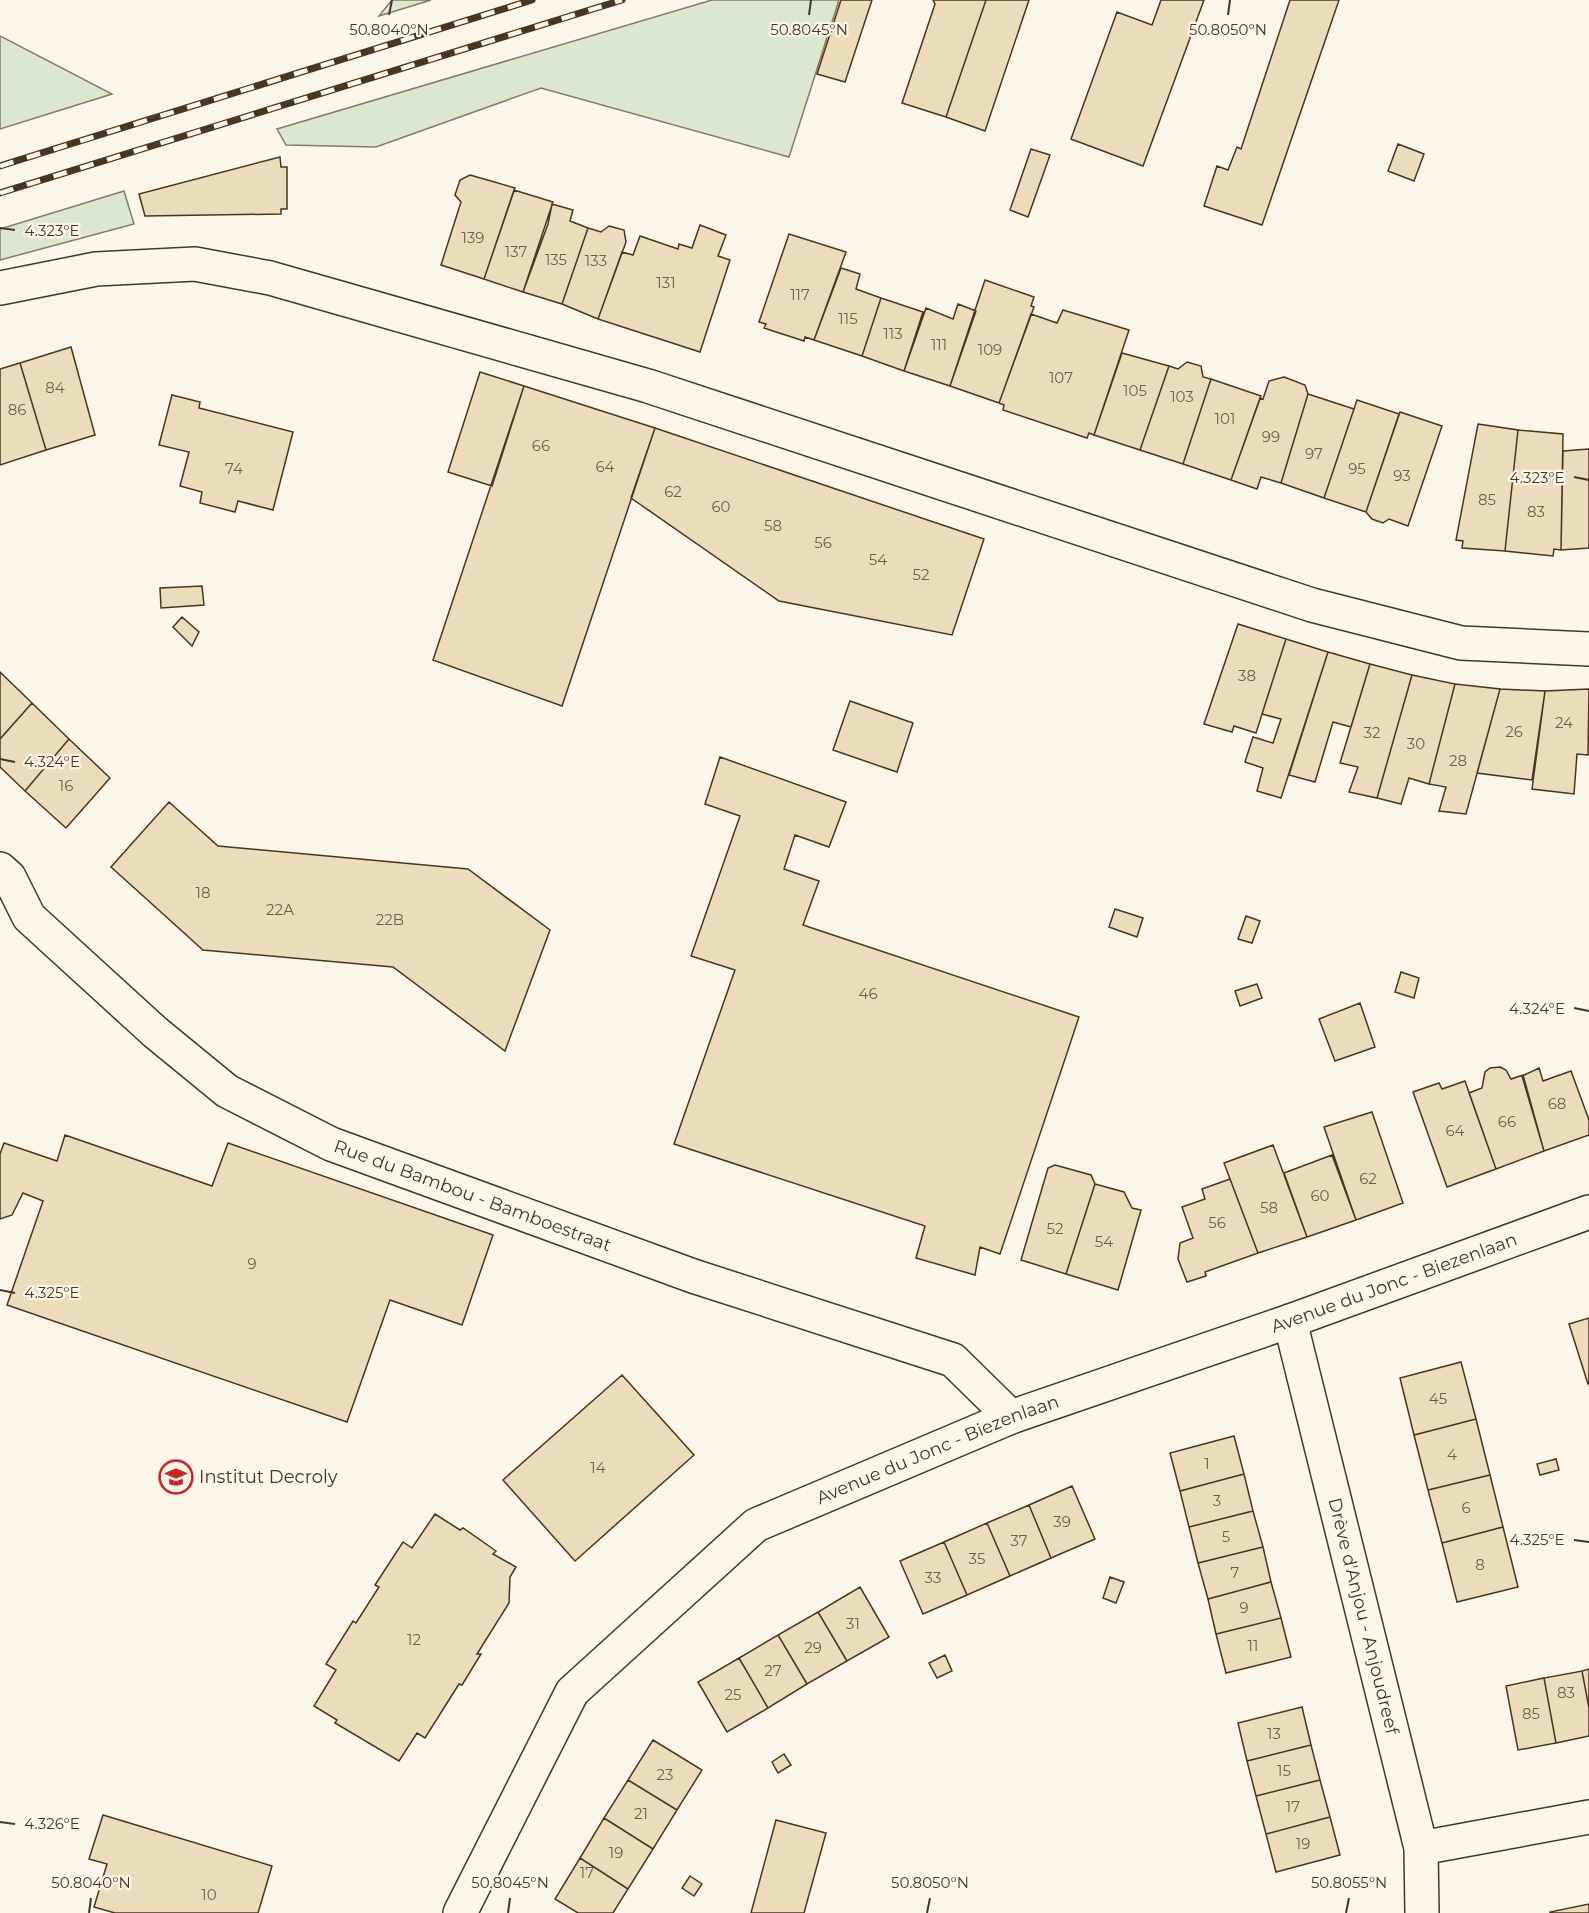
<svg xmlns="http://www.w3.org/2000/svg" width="1589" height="1913" font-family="Montserrat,sans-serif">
<rect width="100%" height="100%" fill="#fbf6e9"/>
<!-- green -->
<path fill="#dce7d0" stroke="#887966" stroke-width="1.5" d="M392 0H431L379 16Z
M712 0H839L789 157 541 88 376 147 286 145 277 129Z
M0 36 112 94 0 129Z
M124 191 134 224 0 260V229Z"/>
<!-- building -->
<path fill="#ecdcbc" stroke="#4a3520" stroke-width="1.5" d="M841 0H872L845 82 817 74Z
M933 0H986L946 117 902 103 935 4Z
M986 0H1029L985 131 946 117Z
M1161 0H1204L1143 166 1071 139 1117 12 1152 25Z
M1290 0H1339L1262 225 1204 206 1217 166 1228 170 1237 147 1241 149Z
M1398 144 1424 154 1414 181 1388 171Z
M1031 149 1050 155 1028 217 1010 210Z
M280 157 281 167H287V209H281V214L145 216 139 194Z
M470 175 515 188 484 279 441 265 461 202 455 195 460 180Z
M514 190 553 202 523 292 484 279Z
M552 204 573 210 570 221 588 228 562 304 523 292 548 224Z
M700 225 726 235 718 256 730 260 700 352 598 319 622 252 633 255 640 236 678 249 679 244 692 248Z
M609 226 624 230 626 242 598 319 562 304 588 228 601 232Z
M789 234 846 252 814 340 805 337 804 341 764 328 766 324 759 322Z
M841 268 860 274 856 289 881 298 862 356 814 340Z
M985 280 1034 297 1031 306 1034 307 999 403 950 386Z
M881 298 923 312 904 371 862 356Z
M958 304 976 311 950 386 904 371 926 308 953 319Z
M1063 310 1129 330 1094 435 1089 433 1087 438 1003 410 1004 405 999 403 1031 314 1057 323Z
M71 347 95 435 46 450 20 363Z
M1122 353 1169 366 1140 450 1094 435Z
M1187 362 1201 366 1203 377 1211 379 1183 464 1140 450 1169 366 1178 369Z
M20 363 46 450 0 465V369Z
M480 372 524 386 492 486 448 472Z
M1284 377 1305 385 1308 394 1281 483 1261 477 1257 489 1231 480 1260 398 1263 399 1269 381Z
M1211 379 1261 396 1231 480 1183 464Z
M524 386 655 428 562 706 433 660Z
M1308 394 1354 409 1324 498 1281 483Z
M172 395 200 402 199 408 293 432 273 510 238 501 235 512 200 503 202 492 180 486 189 452 159 445Z
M1357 400 1399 414 1366 512 1324 498Z
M1400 412 1442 426 1408 526 1389 519 1383 523 1372 519 1366 512Z
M1478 424 1518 430 1505 551 1462 548 1463 541 1456 540Z
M655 428 984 539 952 635 779 601 631 498Z
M1518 430 1563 434 1561 550 1554 549 1553 556 1505 551Z
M1589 449V548L1561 550 1563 451Z
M202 586 204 605 161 608 160 588Z
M182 617 199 632 192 646 173 627Z
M1238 624 1286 639 1256 733 1234 726 1232 732 1204 724Z
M1286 639 1328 652 1281 798 1257 791 1263 768 1245 762 1253 737 1273 743 1281 719 1262 714Z
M1328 652 1370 664 1351 727 1333 722 1315 782 1289 775Z
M1370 664 1412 675 1377 798 1349 792 1358 767 1340 763Z
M0 672 32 703 0 739Z
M1412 675 1455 684 1429 784 1409 778 1401 804 1377 798Z
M1455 684 1500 689 1466 814 1439 811 1446 787 1429 784Z
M1500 689 1545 691 1532 780 1477 773Z
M1589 689 1588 755 1577 754 1574 794 1532 789 1545 691Z
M850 701 913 723 897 772 833 750Z
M32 703 69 739 25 791 0 767V739Z
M69 739 110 778 66 828 25 791Z
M720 757 846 802 829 847 795 835 784 869 819 881 803 925 1079 1017 1000 1254 980 1247 975 1275 916 1258 925 1226 674 1144 735 970 691 956 740 816 705 804Z
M169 802 218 846 468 869 550 930 505 1051 393 967 203 950 111 867Z
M1115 909 1143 918 1137 937 1109 927Z
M1246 916 1260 921 1252 943 1238 939Z
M1401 972 1419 978 1414 998 1395 992Z
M1257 984 1262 998 1240 1006 1235 991Z
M1360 1003 1375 1047 1335 1061 1319 1019Z
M1500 1067 1506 1070 1511 1079 1523 1075 1544 1151 1496 1169 1469 1093 1482 1088 1485 1072 1490 1068Z
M1539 1068 1543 1081 1571 1071 1589 1120V1135L1544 1151 1522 1076Z
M1465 1081 1496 1169 1447 1187 1413 1092 1439 1083 1442 1089Z
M1372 1112 1403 1203 1356 1220 1324 1127Z
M65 1135 212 1186 228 1143 493 1235 462 1325 390 1300 347 1422 7 1305 43 1201 23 1193 12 1215 0 1219V1154L4 1143 57 1161Z
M1273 1145 1307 1237 1258 1253 1224 1163Z
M1332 1155 1356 1220 1307 1237 1284 1173Z
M1055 1165 1091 1175 1095 1184 1066 1274 1021 1260 1048 1168Z
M1230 1179 1258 1253 1205 1272 1206 1276 1187 1282 1178 1259 1180 1243 1193 1238 1182 1207 1205 1199 1202 1189Z
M1095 1184 1124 1192 1132 1208 1141 1210 1118 1290 1066 1274Z
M1589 1318V1383L1588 1384 1569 1324Z
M1461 1362 1476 1419 1414 1435 1400 1378Z
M622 1375 694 1455 575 1561 503 1480Z
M1476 1419 1490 1475 1428 1490 1414 1435Z
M1234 1436 1244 1474 1180 1491 1170 1453Z
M1556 1459 1559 1470 1540 1475 1537 1464Z
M1244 1474 1253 1511 1189 1527 1180 1491Z
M1490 1475 1503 1527 1442 1543 1428 1490Z
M1072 1486 1095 1539 1051 1558 1029 1505Z
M1029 1505 1051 1558 1010 1576 987 1523Z
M1253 1511 1263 1547 1198 1563 1189 1527Z
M435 1514 460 1530 463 1528 496 1551 493 1554 516 1567 510 1577 509 1603 477 1654H481L462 1685 459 1684 425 1738 417 1733 399 1761 335 1723 337 1720 314 1706 336 1670 326 1664 353 1621 356 1623 379 1587 375 1585 403 1542 412 1548Z
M987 1523 1010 1576 967 1595 944 1542Z
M1503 1527 1518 1587 1457 1602 1442 1543Z
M944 1542 967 1595 923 1614 900 1561Z
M1263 1547 1271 1582 1208 1599 1198 1563Z
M1110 1577 1124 1582 1116 1603 1103 1598Z
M1271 1582 1281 1618 1216 1634 1208 1599Z
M860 1587 889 1637 847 1661 818 1612Z
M818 1612 847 1661 807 1684 778 1635Z
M1281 1618 1291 1657 1226 1673 1216 1634Z
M778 1635 807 1684 768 1708 739 1658Z
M945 1655 952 1671 937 1678 929 1663Z
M739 1658 768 1708 727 1732 698 1682Z
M1589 1669V1708L1582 1671Z
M1582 1671 1589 1708V1736L1556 1743 1544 1678Z
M1544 1678 1556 1743 1518 1750 1506 1686Z
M1302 1707 1311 1745 1247 1761 1238 1723Z
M653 1740 702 1770 677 1810 628 1780Z
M1311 1745 1320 1780 1256 1796 1247 1761Z
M784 1754 791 1765 778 1773 772 1762Z
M628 1780 677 1810 653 1849 604 1818Z
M1320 1780 1330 1817 1266 1834 1256 1796Z
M103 1815 272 1866 258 1913H115L94 1907 107 1864 89 1859Z
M1330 1817 1340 1855 1276 1872 1266 1834Z
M604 1818 653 1849 628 1889 580 1858Z
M776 1820 826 1833 804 1913H751Z
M580 1858 628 1889 613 1913H578L555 1899Z
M690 1876 702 1884 694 1896 682 1888Z
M1589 1904V1913H1550V1912Z"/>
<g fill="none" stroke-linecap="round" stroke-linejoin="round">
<defs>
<g id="minor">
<path d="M0 288 96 269 195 264 270 278 648 386 1312 605 1461 643 1589 649"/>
<path id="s1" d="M0 869 9 877 29 917 155 1032 227 1091 331 1144 693 1276 953 1360 1011 1417"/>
<path id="s2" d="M1290 1321 1421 1848 1422 1913"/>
<path d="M1421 1848 1589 1817"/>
<path id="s3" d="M460 1913 572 1692 756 1525 1011 1417 1290 1321 1589 1212"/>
</g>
</defs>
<!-- minor casing -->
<use href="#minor" stroke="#4a3520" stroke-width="36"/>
<!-- minor -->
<use href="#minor" stroke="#fbf6e9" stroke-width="33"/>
<defs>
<path id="rail" d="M0 166 532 0
M0 193 622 0"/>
</defs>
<!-- rail casing -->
<use href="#rail" stroke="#4a3520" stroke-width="7"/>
<!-- rail -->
<use href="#rail" stroke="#fbf6e9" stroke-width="4.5" stroke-dasharray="14" stroke-linecap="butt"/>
</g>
<!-- ticks -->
<path fill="none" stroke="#4a3520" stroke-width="2" d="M389 15 392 0M809 15 811 0M1228 15 1230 0M0 228 15 230M1574 477 1589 480M0 759 15 762M1574 1008 1589 1011M0 1290 15 1293M1574 1540 1589 1542M0 1822 15 1824M89 1913 91 1898M508 1913 510 1898M927 1913 930 1898M1346 1913 1349 1898"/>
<!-- icons -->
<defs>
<symbol id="school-ring" viewBox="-11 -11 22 22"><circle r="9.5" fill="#fbf6e9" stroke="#c62828" stroke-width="1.5"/><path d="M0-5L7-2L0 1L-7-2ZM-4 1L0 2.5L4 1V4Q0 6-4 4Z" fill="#c62828"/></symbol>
</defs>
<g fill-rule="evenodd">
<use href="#school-ring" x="157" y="1458" width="38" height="38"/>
</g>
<g text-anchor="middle" stroke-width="4.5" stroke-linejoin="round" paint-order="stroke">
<!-- number labels -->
<g font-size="15" fill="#725f47">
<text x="473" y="243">139</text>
<text x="516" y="257">137</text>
<text x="556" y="265">135</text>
<text x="596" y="266">133</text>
<text x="666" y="288">131</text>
<text x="800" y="300">117</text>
<text x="848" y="324">115</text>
<text x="893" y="339">113</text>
<text x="939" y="350">111</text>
<text x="990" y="355">109</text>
<text x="1061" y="383">107</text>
<text x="55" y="393">84</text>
<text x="1135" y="396">105</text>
<text x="1182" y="402">103</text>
<text x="17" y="415">86</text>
<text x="1225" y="424">101</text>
<text x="1271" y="442">99</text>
<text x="541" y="451">66</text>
<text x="1314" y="459">97</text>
<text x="605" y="472">64</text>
<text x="234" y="474">74</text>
<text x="1357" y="474">95</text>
<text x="1402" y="481">93</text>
<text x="673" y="497">62</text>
<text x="1487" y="505">85</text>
<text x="721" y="512">60</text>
<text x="1536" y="517">83</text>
<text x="773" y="531">58</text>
<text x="823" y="548">56</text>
<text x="878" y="565">54</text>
<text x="921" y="580">52</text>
<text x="1247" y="681">38</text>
<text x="1564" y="728">24</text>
<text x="1514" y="737">26</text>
<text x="1372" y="738">32</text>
<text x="1416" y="749">30</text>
<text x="1458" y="766">28</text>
<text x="66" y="791">16</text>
<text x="203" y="898">18</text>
<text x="280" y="915">22A</text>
<text x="390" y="925">22B</text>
<text x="868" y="999">46</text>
<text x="1557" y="1109">68</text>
<text x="1507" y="1127">66</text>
<text x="1455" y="1136">64</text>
<text x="1368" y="1184">62</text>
<text x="1320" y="1201">60</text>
<text x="1269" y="1213">58</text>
<text x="1217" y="1228">56</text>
<text x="1055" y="1234">52</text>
<text x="1104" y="1247">54</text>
<text x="252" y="1269">9</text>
<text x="1438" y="1404">45</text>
<text x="1452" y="1460">4</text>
<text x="1207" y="1469">1</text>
<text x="598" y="1473">14</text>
<text x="1217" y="1506">3</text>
<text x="1466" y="1513">6</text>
<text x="1062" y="1527">39</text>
<text x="1226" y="1542">5</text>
<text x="1019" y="1546">37</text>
<text x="977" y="1564">35</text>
<text x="1480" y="1570">8</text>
<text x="1235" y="1578">7</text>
<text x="933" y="1583">33</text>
<text x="1244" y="1613">9</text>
<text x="853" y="1629">31</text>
<text x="414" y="1645">12</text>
<text x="1253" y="1651">11</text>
<text x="813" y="1653">29</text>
<text x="773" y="1676">27</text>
<text x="1566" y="1698">83</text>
<text x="733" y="1700">25</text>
<text x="1531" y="1719">85</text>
<text x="1274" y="1739">13</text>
<text x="1284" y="1776">15</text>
<text x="665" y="1780">23</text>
<text x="1293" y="1812">17</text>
<text x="641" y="1819">21</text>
<text x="1303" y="1849">19</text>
<text x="616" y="1858">19</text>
<text x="587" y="1878">17</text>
<text x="209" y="1900">10</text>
</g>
<!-- street labels -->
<g font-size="18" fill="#4a3520" stroke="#fbf6e9">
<text dy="6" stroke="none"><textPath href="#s1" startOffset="588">Rue du Bambou - Bamboestraat</textPath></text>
<text dy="6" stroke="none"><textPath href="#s3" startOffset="1179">Avenue du Jonc - Biezenlaan</textPath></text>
<text dy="6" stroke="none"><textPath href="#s3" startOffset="693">Avenue du Jonc - Biezenlaan</textPath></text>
<text dy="6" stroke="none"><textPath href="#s2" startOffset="304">Drève d'Anjou - Anjoudreef</textPath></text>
</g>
<!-- poi labels -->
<g font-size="18" fill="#4a3520" stroke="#fbf6e9" text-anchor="start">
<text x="199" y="1483">Institut Decroly</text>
</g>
</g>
<g font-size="15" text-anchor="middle" fill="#4a3520" stroke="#fbf6e9" stroke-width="4.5" stroke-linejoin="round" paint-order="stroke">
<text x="389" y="35">50.8040°N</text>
<text x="809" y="35">50.8045°N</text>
<text x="1228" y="35">50.8050°N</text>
<text x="52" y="236">4.323°E</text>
<text x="1537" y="483">4.323°E</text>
<text x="52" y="767">4.324°E</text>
<text x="1537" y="1014">4.324°E</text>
<text x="52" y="1298">4.325°E</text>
<text x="1537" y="1545">4.325°E</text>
<text x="52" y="1829">4.326°E</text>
<text x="91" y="1888">50.8040°N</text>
<text x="510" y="1888">50.8045°N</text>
<text x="930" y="1888">50.8050°N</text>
<text x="1349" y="1888">50.8055°N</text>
</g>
</svg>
